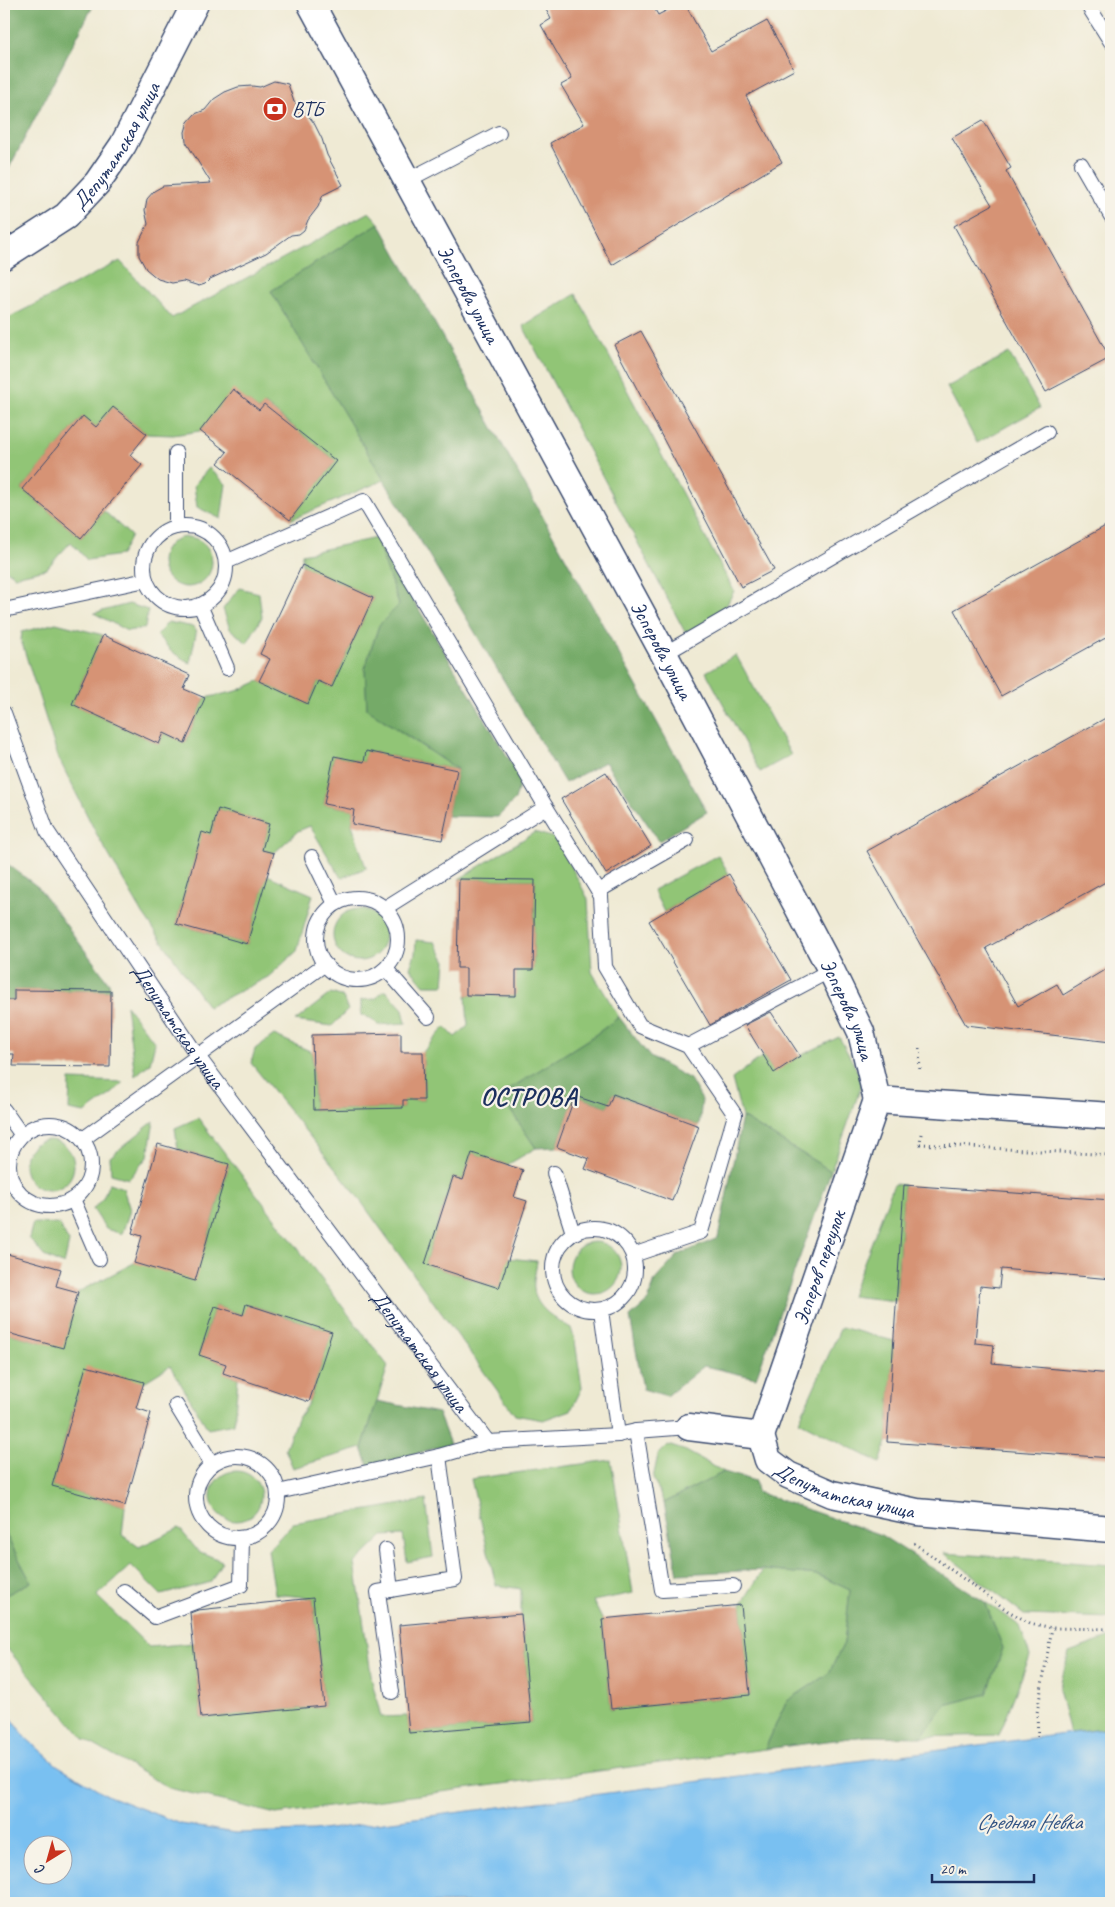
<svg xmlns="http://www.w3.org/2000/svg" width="1115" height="1907" font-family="Caveat,sans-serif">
<rect width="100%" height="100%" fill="#f7f3e8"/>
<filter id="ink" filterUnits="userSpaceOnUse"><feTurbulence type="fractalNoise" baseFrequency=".02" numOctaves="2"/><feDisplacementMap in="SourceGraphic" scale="10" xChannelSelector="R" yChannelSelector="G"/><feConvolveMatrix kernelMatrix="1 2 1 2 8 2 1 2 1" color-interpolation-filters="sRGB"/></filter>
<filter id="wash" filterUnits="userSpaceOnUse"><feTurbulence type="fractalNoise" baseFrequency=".0096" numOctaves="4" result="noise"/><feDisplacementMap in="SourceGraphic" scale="20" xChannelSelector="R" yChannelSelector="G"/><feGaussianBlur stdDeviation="1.12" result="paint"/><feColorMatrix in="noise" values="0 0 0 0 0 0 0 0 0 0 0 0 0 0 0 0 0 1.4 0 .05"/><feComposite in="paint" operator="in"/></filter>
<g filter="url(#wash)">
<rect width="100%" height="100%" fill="#efead4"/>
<!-- green -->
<path fill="#91c576" stroke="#567a6a" d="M369 212 379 223 271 291 384 480 290 520 336 461 265 404 259 410 233 390 200 431 173 435 147 434 113 407 96 427 83 416 22 489 81 538 104 511 131 536 121 555 87 560 71 542 46 569 15 576 4 568V433L5 430 4 426V320L120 261 172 318Z
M576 294 734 591 722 614 686 634 523 326Z
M1009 353 1040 408 977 443 947 387Z
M209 468 226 484 221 519 197 507 194 485Z
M162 562a25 25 0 1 1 50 0a25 25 0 1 1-50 0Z
M376 538 399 605 379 625 365 668 367 709 457 770 367 751 364 762 334 756 324 804 354 810 352 824 366 868 341 878 310 826 298 831 274 853 262 850 269 824 218 809 211 835 202 833 176 924 247 944 267 875 313 895 297 951 268 977 208 1007 143 914 96 833 58 757 21 640 22 632 56 623 103 635 72 704 159 744 164 733 185 743 205 698 237 691 259 681 308 704 318 681 332 687 373 598 302 565V554Z
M239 588 259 593 262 617 247 643 230 629 223 609Z
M129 604 148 610 145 628 127 631 94 613Z
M168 622 194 627 196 634 190 663 172 652 157 635Z
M736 655 791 755 760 772 706 672Z
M535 832 557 839 588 899 592 972 619 1017 595 1035 500 1095 536 1148 507 1165 472 1153 463 1180 453 1177 425 1264 498 1288 508 1258 537 1261C536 1270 533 1281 534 1289 536 1309 556 1319 571 1328L575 1341 582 1388 571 1410 543 1420 515 1415 352 1189 251 1063 255 1049 274 1035 312 1052 314 1110 403 1108V1100H424L423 1052 445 1027 455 1037 468 1026 466 995 515 996 516 970 533 969 535 880 459 879Z
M718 855 729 874 664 912 653 890Z
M333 935a26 26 0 1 1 52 0a26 26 0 1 1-52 0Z
M416 940 435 942 446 961 444 985H424L410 968 415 954Z
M385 990 403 1009 406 1023 378 1025 372 1019 361 1015V1000L375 999Z
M331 993 343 997 348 1010 332 1026 295 1021Z
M126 1005 155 1043 150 1063 135 1076Z
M839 1037 863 1081 831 1171 742 1117 732 1079 763 1056 774 1072 800 1056Z
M70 1080 123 1082 114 1092 85 1113 69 1110Z
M198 1118 388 1366 362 1448 293 1468 285 1449 296 1421 309 1402 332 1332 247 1304 243 1315 215 1306 199 1354 226 1364 224 1373 238 1378 234 1424 208 1429 170 1366 144 1382 78 1392 52 1486 125 1506 122 1535 139 1547 179 1528 198 1551 222 1561 211 1582 161 1595 131 1565 97 1596 149 1647 193 1643 201 1718 324 1706 313 1598 275 1594 268 1550 293 1523 426 1500 433 1557 407 1562 403 1535 383 1536 355 1563 372 1681 381 1717 407 1716 410 1733 531 1722 521 1614V1589L496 1585 471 1479 611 1460 633 1593 593 1601 602 1619 611 1709 750 1695 741 1605 763 1570 818 1575 850 1590 844 1643 829 1673 786 1702 765 1749 276 1814 169 1788 84 1739 4 1645V1596L31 1582 4 1531V1332L40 1342 65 1339 78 1292 134 1263 203 1254 229 1165 178 1149 175 1128Z
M154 1121 148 1156 129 1179 111 1174 110 1157Z
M24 1165a25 25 0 1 1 50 0a25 25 0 1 1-50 0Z
M109 1183 123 1188 130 1210 122 1234 106 1229 93 1209 103 1198Z
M894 1184 904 1185 896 1301 851 1296Z
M33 1223 59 1224 69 1242 64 1265 44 1256 29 1238Z
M569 1268a26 26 0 1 1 52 0a26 26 0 1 1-52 0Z
M841 1327 894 1341 887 1442 880 1463 799 1421Z
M668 1445 686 1451 724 1472 664 1503 653 1478 658 1455Z
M211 1496a25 25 0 1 1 50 0a25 25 0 1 1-50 0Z
M944 1553 1111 1565V1618L1024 1615Z
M985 1602 1020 1626 1030 1656 999 1735 921 1737 945 1705 987 1694 1003 1648Z
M1111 1637V1728L1070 1733 1059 1690 1069 1652Z"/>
<!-- forest -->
<path fill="#74aa67" stroke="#486c62" d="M4 4H94L4 178Z
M379 223 707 812 659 841 605 762 565 783 271 291Z
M376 538 521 779 515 800 498 817 447 816 457 769 367 709 365 668 379 625 399 605Z
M6 863 38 887 109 983 111 991 14 990V1000H4V864Z
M619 1017 650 1057 690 1079 702 1100 699 1126 613 1094 608 1107 575 1096 557 1147 536 1148 500 1095 595 1035Z
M742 1117 831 1171 756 1378 704 1366 667 1396 643 1389 630 1317 648 1301 655 1280 678 1255 718 1238Z
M377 1401 438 1413 450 1444 369 1467 362 1448Z
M724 1472 755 1481 757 1492 881 1535 985 1602 1003 1648 987 1694 945 1705 921 1737 866 1736 765 1749 786 1702 829 1673 844 1643 850 1590 818 1575 763 1570 678 1574 664 1503Z
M4 1531 31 1582 4 1596Z"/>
<!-- water -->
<path fill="#79c0f1" stroke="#4a78a8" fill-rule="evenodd" d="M4 1708 27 1739 57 1765 109 1796 181 1824 235 1833 314 1831 1111 1728V1903H4ZM32 1844H62V1874H32Z"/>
<g id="blocks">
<!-- building -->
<path fill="#d69374" d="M543 4H652L658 15 679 4H685L711 51 767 21 794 70 746 96 782 162 612 265 550 143 584 124 561 85 572 79 541 25 551 19Z
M274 81 288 84 294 102 304 110 314 123 322 139 327 155 343 185 323 195 318 207 308 220 304 230 299 234 291 235 266 253 210 279 205 284 199 286 183 281 172 283 158 279 146 269 139 256V242L148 224 145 210 147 199 154 191 163 186 211 183 186 142 185 132 188 122 195 114 205 110 214 99 225 92 238 87 252 86 260 87Z
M983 120 1011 168 1006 171 1110 358 1046 392 954 226 992 205 952 138Z
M641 331 774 570 741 587 614 345Z
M233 389 259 410 264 404 336 461 290 520 218 463 227 452 200 431Z
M113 407 147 434 130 455 142 465 81 538 22 489 83 416 96 427Z
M1111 523V635L1001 696 954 610Z
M302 565 373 598 332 687 318 681 308 704 259 681 270 659 260 654Z
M103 635 190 675 184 689 205 698 185 743 164 733 159 744 72 704Z
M1111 715V879L986 948 1018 1006 1057 984 1063 995 1111 966V1042L966 1025 867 851Z
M366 751 457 770 442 840 352 824 354 810 324 804 334 756 364 762Z
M606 772 651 846 606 874 561 799Z
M218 809 269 824 262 850 274 853 247 944 176 924 202 832 211 835Z
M729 874 791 980 710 1025 649 921Z
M459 879 535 880 533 970H516V996L466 995V968H457Z
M14 990 111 991 110 1067 13 1066 14 1054H4V1000H14Z
M771 1012 800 1056 774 1073 745 1025Z
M401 1033V1052H423L424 1100H403V1108L314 1110 312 1035Z
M613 1094 699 1126 672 1201 585 1169 589 1159 557 1147 575 1096 608 1107Z
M158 1144 229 1164 195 1281 134 1263 142 1236 132 1233Z
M472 1153 523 1170 514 1197 527 1201 499 1288 425 1264 453 1177 463 1180Z
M904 1185 1111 1200V1279L1001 1269 999 1288 980 1286 975 1343 994 1345 992 1363 1111 1374V1458L887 1442Z
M4 1253 61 1269 56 1286 78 1292 63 1348 4 1332Z
M246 1304 332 1332 309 1402 223 1373 226 1364 199 1355 215 1306 243 1315Z
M86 1366 144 1382 136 1408 151 1413 125 1506 52 1486Z
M313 1598 324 1706 201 1718 190 1613 198 1610Z
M741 1605 750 1695 611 1709 602 1619Z
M521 1614 531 1722 409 1733 399 1625Z"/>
</g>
</g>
<g filter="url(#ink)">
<use href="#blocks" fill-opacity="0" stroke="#3b4b70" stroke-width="1"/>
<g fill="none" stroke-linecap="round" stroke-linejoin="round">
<defs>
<g id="service">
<path d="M1087 4 1111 42"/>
<path d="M1081 164 1111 216"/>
<path d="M408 180 499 133"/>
<circle cx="185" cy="567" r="41"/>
<path d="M176 527V453"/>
<path d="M226 562 364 501 546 807 601 896 605 967 640 1026 688 1046 735 1115 701 1232 633 1255"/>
<path d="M200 605 227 668"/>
<path d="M4 610 146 580"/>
<path d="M664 654 1047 432"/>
<path id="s1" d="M4 713 47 831 197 1055 488 1442 618 1435 636 1431 689 1427"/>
<path d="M312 857 335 904"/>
<path d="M598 891 687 840"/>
<circle cx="357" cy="939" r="41"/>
<path d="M385 908 546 807"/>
<path d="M386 969 428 1017"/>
<path d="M688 1046 831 970"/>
<path d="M4 1110 21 1134"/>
<circle cx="50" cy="1165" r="41"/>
<path d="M83 1139 325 964"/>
<path d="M554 1173 573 1233"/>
<path d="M73 1199 99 1259"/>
<circle cx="594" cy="1269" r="41"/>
<path d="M601 1310 618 1435"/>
<path d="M176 1405 212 1464"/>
<path d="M636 1431 662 1590 733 1586"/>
<circle cx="237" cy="1497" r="41"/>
<path d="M278 1492 439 1456 488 1442"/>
<path d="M386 1550 391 1590"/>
<path d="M124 1591 155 1617 241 1585 242 1538"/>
<path d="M392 1692 378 1592 455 1579 439 1456"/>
</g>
<g id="minor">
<path id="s2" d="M311 4 664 654 831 970 861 1032 877 1100 1111 1116"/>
<path id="s3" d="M4 256 66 216 97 183 123 145 195 4"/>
<path d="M689 1427 761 1436"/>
<path id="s4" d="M761 1436 768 1460 788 1475 832 1494 917 1512 1111 1529"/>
<path id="s5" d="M761 1436 877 1100"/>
</g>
</defs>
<!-- service casing -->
<use href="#service" stroke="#3b4b70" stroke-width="16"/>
<!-- minor casing -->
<use href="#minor" stroke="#3b4b70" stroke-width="29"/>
<!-- path -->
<path stroke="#3b4b70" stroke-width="3" stroke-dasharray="1 4" stroke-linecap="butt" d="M919 1048 920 1073
M921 1134 920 1144 1111 1155
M914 1543 1008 1611 1030 1623 1052 1628 1111 1629
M1038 1737 1037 1713 1052 1628"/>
<!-- service -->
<use href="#service" stroke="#fff" stroke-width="14"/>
<!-- minor -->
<use href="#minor" stroke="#fff" stroke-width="26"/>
</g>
</g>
<!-- icons -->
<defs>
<symbol id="bank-disc" viewBox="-11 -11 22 22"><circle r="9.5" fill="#c8321e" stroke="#f7f3e8"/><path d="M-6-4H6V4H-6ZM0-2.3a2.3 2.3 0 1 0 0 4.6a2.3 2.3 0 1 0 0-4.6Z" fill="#fff"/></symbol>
</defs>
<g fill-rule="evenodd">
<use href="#bank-disc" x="261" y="95" width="28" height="28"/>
</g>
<g text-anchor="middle" stroke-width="4.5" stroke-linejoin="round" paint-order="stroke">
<!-- poi labels -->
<g font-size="21" fill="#1b2f5e" stroke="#f7f3e8" text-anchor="start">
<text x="292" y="116">ВТБ</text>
</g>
<!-- street labels -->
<g font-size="21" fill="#1b2f5e" stroke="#f7f3e8">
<text dy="7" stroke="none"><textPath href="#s3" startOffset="161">Депутатская улица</textPath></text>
<text dy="7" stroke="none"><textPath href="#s2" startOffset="330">Эсперова улица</textPath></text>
<text dy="7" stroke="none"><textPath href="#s2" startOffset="735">Эсперова улица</textPath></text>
<text dy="7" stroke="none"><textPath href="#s2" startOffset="1140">Эсперова улица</textPath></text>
<text dy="7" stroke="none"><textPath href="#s1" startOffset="361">Депутатская улица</textPath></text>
<text dy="7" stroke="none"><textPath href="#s5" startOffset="178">Эсперов переулок</textPath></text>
<text dy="7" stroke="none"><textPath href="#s1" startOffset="766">Депутатская улица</textPath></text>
<text dy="7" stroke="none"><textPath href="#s4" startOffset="109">Депутатская улица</textPath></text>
</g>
<!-- water labels -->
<g font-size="22" font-style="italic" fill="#325383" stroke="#f7f3e8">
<text x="1029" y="1829">Средняя Невка</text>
</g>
<!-- district labels -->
<g font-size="26" font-weight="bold" letter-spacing="1" fill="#1b2f5e" stroke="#f7f3e8">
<text x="529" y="1105">ОСТРОВА</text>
</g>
</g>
<!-- margin -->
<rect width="1115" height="1907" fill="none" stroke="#f7f3e8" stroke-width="20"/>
<!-- north arrow -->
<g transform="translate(48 1860) rotate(217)"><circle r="24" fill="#f7f3e8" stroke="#9fa5b1"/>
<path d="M0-4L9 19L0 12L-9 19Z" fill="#c8321e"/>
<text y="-8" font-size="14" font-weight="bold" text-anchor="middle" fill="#1b2f5e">С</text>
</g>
<!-- scale -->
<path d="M932 1874v8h102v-8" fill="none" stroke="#1b2f5e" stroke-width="2.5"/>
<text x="940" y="1874" font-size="15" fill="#1b2f5e" stroke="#f7f3e8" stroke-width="4" paint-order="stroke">20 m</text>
</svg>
